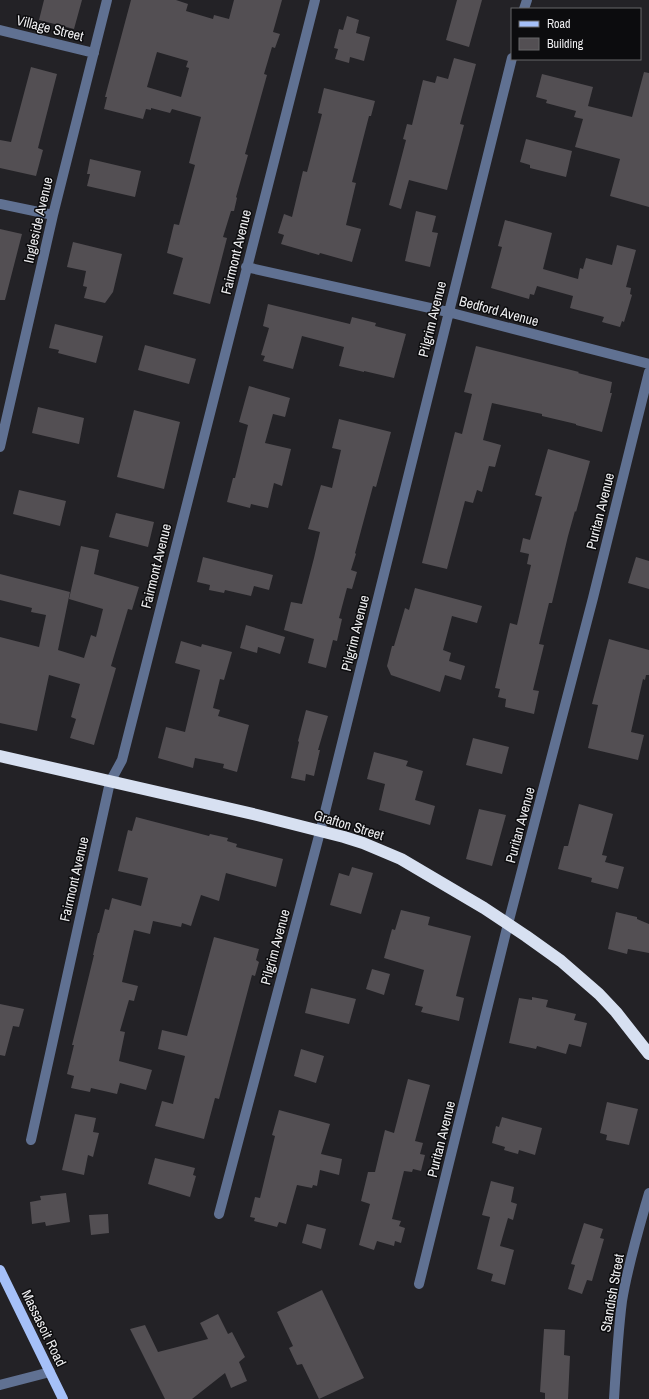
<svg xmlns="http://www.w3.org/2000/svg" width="649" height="1399" font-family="'Archivo Narrow',sans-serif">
<rect width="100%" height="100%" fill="#232226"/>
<!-- building -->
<path fill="#534f53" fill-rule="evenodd" d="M44 0H82L74 29 39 20Z
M131 0H176L188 4 186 11 213 19 214 15 229 19 234 0H282L273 32 280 34 275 48 272 47 264 74 267 75 245 154 248 155 236 197 237 198 234 211H231L223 237 227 238 210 304 173 294 183 258 167 253 174 224 179 225 195 165 189 163 201 117 172 109 170 113 151 108V110L146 109 143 119 104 109 107 97H105ZM157 52 188 61 186 67 189 68 181 97 147 87Z
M457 0H482L469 47 446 40Z
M347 16 359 20 356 33 370 37 364 61 350 57 349 63 335 59 338 49 334 48 339 29 343 30Z
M454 58 476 64 460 124 464 125 447 190 409 180 401 209 389 205 406 140 403 139 407 124 412 125 423 80 435 83 437 76 448 79Z
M31 67 57 74 38 148 43 150 36 176 0 168V140L11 142Z
M644 72 649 73V207L610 196 620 159 575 147 583 119 574 117 576 111 546 103 547 100 536 97 542 74 593 87 588 106 632 117Z
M324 88 375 101 371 116H369L352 182 356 183 346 225 361 229 352 262 320 253 319 255 281 244 284 235 278 233 284 214 292 217 303 171 307 172 322 114 318 113Z
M526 139 572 151 566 177 530 168V165L520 162Z
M90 159 141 171 135 197 87 186 90 174H87Z
M416 211 436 216 432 232 438 233 430 267 405 261Z
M505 220 552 233 543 269 578 279 580 268 583 269 586 258 612 265 617 245 636 250 626 287 631 288 630 294 632 295 624 322 622 321 620 327 602 322 604 317 570 308 573 296 537 286 534 295 530 294 529 299 491 288 502 247 498 246Z
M0 229 22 234 5 300H0Z
M73 242 122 254 113 292 105 303 84 298 87 287 83 286 86 271 67 267Z
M268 304 350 324 352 317 376 323 375 326 406 334 394 378 364 371V372L339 366 344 347 302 336 293 369 263 361 265 356 261 355 269 328 263 326Z
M55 324 103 336 96 363 58 353 59 350 49 348Z
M145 345 196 359 189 384 138 370Z
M476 346 579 372 578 373 612 382 610 393H612L602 432 576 425V424L542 416V414L492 403 483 440 501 445 495 467 489 466 482 492 477 490 473 503 465 501 447 569 422 563 455 432 462 434 472 394 464 392Z
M249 386 290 398 285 417 273 414 265 443 291 449 282 486 274 483 268 508 251 504 250 508 227 502 233 478H235L248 425 239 422Z
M38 407 84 418 79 444 32 433Z
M134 410 180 422 164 489 117 477Z
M339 419 391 432 376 487 373 486 355 553 356 554 351 570 357 572 352 589 347 588 339 618 342 619 337 641 333 640 326 668 308 663 314 639 284 630 291 602 302 604 314 558 320 532 308 529 321 485 332 488 341 450 332 448Z
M548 449 590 461 576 512 575 511 568 536 552 603H549L539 644 544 645 533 690 539 691 534 714 505 707 506 699 498 697 500 689 495 688 510 623 517 625 531 565 527 564 529 554 520 552 523 538 530 540 542 497 535 495Z
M19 490 66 501 60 526 13 514Z
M116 513 154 522 148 547 109 537Z
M81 546 99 550 94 574 139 587 132 610 128 609 111 666 116 668 94 745 70 738 76 719 71 717 80 684 49 675 37 731 0 723V637L39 647 46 615 31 612 32 608 0 600V574L70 592 58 650 84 658 91 635 96 637 103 609 69 599Z
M203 557 273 575 269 590 254 586 251 596 225 590 224 593 209 590 210 585 197 582Z
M636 557 649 561V589L628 583Z
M415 588 482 606 477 623 452 616 443 650 451 653 449 661 465 666 461 680 445 675 440 692 391 675 387 666 392 646H394L405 608 409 610Z
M246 625 285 637 280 654 258 647 257 653 240 648Z
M609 639 649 650V675H646L645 680 643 679 631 732 644 735 638 760 588 748 598 705 592 704Z
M181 641 201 647 202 644 232 652 224 680 220 679 213 708 220 710 218 716 249 725 237 772 223 768 224 764 195 758 193 768 158 758 166 727 185 732 200 670 175 663Z
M306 710 328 716 318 750H320L314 776 306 774 305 781 291 778 299 742 298 741Z
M473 738 509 747 502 774 466 765Z
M374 752 408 761 406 766 423 771 415 800 435 806 430 825 379 810 385 784 367 779Z
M579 804 613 814 602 855 607 856 605 862 624 867 618 889 591 882 592 878 558 869 564 846H568Z
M479 809 506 815 492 866 466 859Z
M136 817 209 836 210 834 228 838 227 841 237 844 236 847 283 859 276 887 226 873 219 901 201 895 191 926 182 923 181 927 153 921 150 934 134 930 122 982 138 986 134 1001 129 1000 120 1031 125 1032 119 1061 152 1070 146 1090 120 1083 117 1094 91 1088 90 1092 71 1088 74 1076 67 1074 74 1045H72L94 955H93L98 933H99L105 909 109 910 112 898 141 906 148 878 118 871 128 830 132 831Z
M352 867 373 873 361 914 330 905 339 873 349 876Z
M401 910 430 917 428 925 471 936 456 996 464 998 459 1021 421 1012 423 1007 415 1005 424 970 384 958 392 929 395 930Z
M616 912 637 917V919L649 924V953L628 949 627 954 608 949Z
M214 937 259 949 256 960 259 962 255 976 252 975 219 1099 215 1098 204 1139 155 1126 162 1101 173 1104 185 1056 158 1049 162 1030 187 1036Z
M372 969 390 974 384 995 366 989Z
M311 988 356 999 349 1024 305 1013Z
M532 997 548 1000 546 1007 576 1014 574 1020 587 1023 581 1047 569 1044 566 1054 537 1046 536 1049 509 1043 519 998 532 1000Z
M0 1004 24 1009 19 1027 13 1026 5 1056 0 1055Z
M301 1049 324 1056 316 1083 294 1076Z
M408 1079 430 1085 415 1141 423 1143 420 1154 425 1155 421 1171 413 1169 412 1172 404 1171 392 1219 401 1221 399 1226 405 1228 401 1243 395 1241 394 1246 377 1241 374 1250 359 1245 370 1204 361 1201 368 1172H375L385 1130 394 1133Z
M607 1102 638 1109 629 1145 606 1140 607 1135 600 1133Z
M279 1110 330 1124 321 1154 342 1159 339 1175 320 1170 317 1186 313 1185 312 1188 297 1185 286 1224 279 1222 277 1227 254 1221 255 1218 250 1217 255 1197 260 1198 261 1194 275 1136 272 1135Z
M75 1114 96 1118 93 1132 99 1133 93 1157 88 1155 84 1175 62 1170Z
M502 1117 542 1128 535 1155 519 1150 518 1154 504 1150 505 1147 492 1143 496 1126 499 1127Z
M155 1158 195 1168 193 1175 196 1176 190 1197 148 1184Z
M491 1181 514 1187 511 1202 517 1204 513 1220 508 1218 500 1246 514 1250 505 1285 491 1281 493 1274 477 1269 490 1217 482 1215Z
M66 1193 70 1222 46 1226 45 1222 32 1224 30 1202 41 1200 40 1196Z
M108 1214 109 1233 91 1235 89 1215Z
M584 1223 603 1229 600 1238 604 1239 592 1281 587 1280 582 1294 568 1289 575 1265 571 1264Z
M307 1224 326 1229 321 1249 302 1243Z
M322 1290 364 1378 319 1399 302 1364 297 1365 289 1348 293 1346 277 1312Z
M218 1314 228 1334 232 1332 245 1357 239 1362 247 1381 231 1388 225 1373 192 1399H165L130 1329 145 1325 158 1352 208 1339 200 1323Z
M544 1329 565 1330 564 1355 570 1356 568 1399H545V1393L540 1392Z"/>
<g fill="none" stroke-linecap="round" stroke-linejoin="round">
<!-- minor -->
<path stroke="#607192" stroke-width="10" d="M524 9 527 0
M0 30 94 53
M0 204 53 215
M246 267 448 312 649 364
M0 447 53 215 107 0
M31 1140 110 782 122 760 315 0
M219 1214 320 832 512 58
M419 1284 508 924 593 598 649 372
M0 1385 50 1372
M614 1399C616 1366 618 1333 622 1301 628 1264 639 1228 649 1193"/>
<!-- major -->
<path stroke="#a5c0f8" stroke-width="10" d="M0 1270 63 1399"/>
<!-- highway -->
<path stroke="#d7e0f1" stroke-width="12" d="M0 756 257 815 344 837 363 843 401 859 484 908 526 936 561 961 599 994 616 1012 649 1054"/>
</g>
<g text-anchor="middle" stroke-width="3" stroke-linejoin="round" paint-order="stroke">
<!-- street labels -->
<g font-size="14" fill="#eeeef0" stroke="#0c0c0e">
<text transform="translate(50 28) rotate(14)" y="5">Village Street</text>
<text transform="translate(38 220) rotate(-77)" y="5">Ingleside Avenue</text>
<text transform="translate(236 252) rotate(-76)" y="5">Fairmont Avenue</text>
<text transform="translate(499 311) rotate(15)" y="5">Bedford Avenue</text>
<text transform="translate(432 319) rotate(-76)" y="5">Pilgrim Avenue</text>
<text transform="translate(600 511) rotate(-76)" y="5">Puritan Avenue</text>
<text transform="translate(156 566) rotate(-76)" y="5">Fairmont Avenue</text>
<text transform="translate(355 633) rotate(-76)" y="5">Pilgrim Avenue</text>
<text transform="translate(349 825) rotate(17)" y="5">Grafton Street</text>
<text transform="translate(520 825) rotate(-75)" y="5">Puritan Avenue</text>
<text transform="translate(74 879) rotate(-77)" y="5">Fairmont Avenue</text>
<text transform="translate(275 947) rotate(-75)" y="5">Pilgrim Avenue</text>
<text transform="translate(441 1139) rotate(-76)" y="5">Puritan Avenue</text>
<text transform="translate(612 1293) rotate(-80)" y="5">Standish Street</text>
<text transform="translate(44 1328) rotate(64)" y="5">Massasoit Road</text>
</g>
</g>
<!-- legend -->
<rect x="511" y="8" width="130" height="52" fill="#0c0c0e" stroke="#666668"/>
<rect x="519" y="21" width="20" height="6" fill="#a5c0f8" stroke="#666668"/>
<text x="547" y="28" font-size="12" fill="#eeeef0">Road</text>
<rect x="519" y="38" width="20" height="12" fill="#534f53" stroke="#666668"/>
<text x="547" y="48" font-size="12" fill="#eeeef0">Building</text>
</svg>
